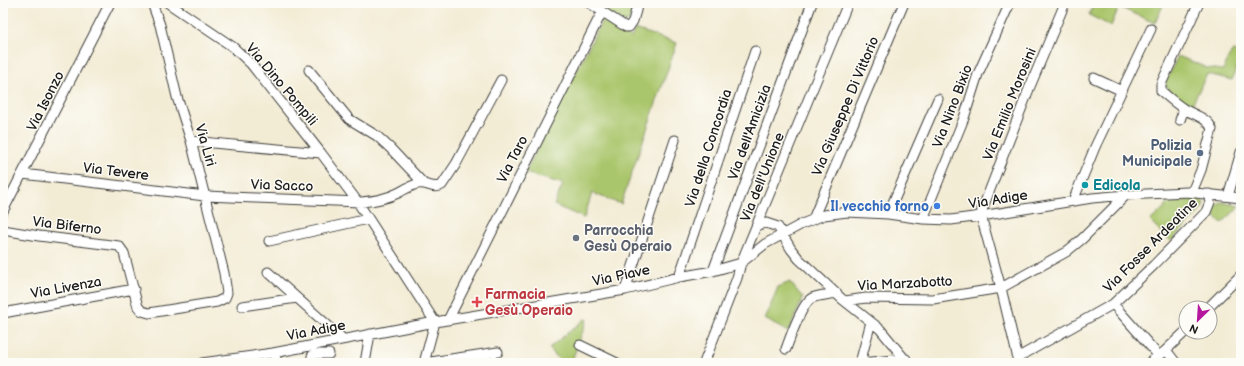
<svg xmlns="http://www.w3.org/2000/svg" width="1244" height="366" font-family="'Balsamiq Sans',sans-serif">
<rect width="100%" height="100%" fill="#fdfcf7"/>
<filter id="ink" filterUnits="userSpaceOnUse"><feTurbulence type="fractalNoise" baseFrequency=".025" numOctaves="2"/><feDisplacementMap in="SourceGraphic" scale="8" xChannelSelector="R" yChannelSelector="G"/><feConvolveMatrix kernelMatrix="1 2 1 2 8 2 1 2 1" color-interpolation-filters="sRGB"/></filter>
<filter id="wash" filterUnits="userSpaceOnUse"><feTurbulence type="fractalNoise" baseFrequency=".012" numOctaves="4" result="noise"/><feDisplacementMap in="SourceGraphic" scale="16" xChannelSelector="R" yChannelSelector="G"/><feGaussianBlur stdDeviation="0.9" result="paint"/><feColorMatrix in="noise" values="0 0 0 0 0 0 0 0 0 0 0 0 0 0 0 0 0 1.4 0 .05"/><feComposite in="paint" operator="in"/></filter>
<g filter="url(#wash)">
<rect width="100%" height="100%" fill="#f3ecd5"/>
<!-- green -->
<path fill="#aac66c" stroke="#637144" d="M593 3H634L631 19 624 23Z
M1094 3H1164L1155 23 1119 7 1111 26 1089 15Z
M604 17 631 38 635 29 677 43 621 204 592 193 584 218 554 205 563 184 525 173Z
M1232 51 1241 53V56L1232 80 1207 74 1191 107 1170 94 1165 83 1178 56 1207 68 1223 70Z
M1200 199 1204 203 1202 209 1171 241 1150 221 1171 201Z
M1221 202 1240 206 1222 223 1210 212Z
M790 282 803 298 788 332 765 319 778 287Z
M585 319 587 320 571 363H562L549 348Z"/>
</g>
<g filter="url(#ink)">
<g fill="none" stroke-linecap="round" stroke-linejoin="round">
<defs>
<path id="minor" d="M168 3 233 47 251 64 321 153 357 201 435 322
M589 3 626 27H629L633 21 638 3
M309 70 349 119 377 136 390 148 424 184
M1094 78 1122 91
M1180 120 1184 109
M191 141 321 153
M23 174 205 196 361 202C374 201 386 199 398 193 404 190 411 185 418 184 427 182 433 190 442 185L456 164 501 80
M1192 192 1201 170 1212 129C1208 118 1194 115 1184 109 1176 104 1168 97 1161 91V84L1199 3
M1228 196 1241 152
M1073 201 1095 147 1151 29
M3 211 110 3
M888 214 938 99
M813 219 904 3
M923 219 964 118 978 74 1010 3
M758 225 766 223 778 227 791 249 799 259 842 299 880 329 908 363
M3 230 39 236 119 246 124 253 138 307 142 311 149 313 217 302 225 298 227 293 224 273 191 141 177 97 160 25 152 3
M269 241 368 219
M713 271 812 3
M268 272 343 339
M679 277 755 51
M625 290 675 140
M845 301 866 298 933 299 1001 288 1066 252 1082 239 1126 195
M1113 304 1159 356
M242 306 297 298
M1208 308 1241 275
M3 313 134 289
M448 320 602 12
M580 345 617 363
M786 349C790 338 802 303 812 298 818 295 829 295 837 293
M1166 350 1176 363
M273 353 278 363
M1017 358 1113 304 1154 265 1206 212 1210 202 1209 194
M202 363 273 353 435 322 625 290 679 277 713 271 741 263 765 244 802 224 824 215 847 212 888 214 923 219 951 220 981 216 1092 198 1126 195 1187 192 1241 198
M312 363V356L314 354H329
M365 363 370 334
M424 363 498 352
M424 363 435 322
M704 363 737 278 741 263 848 3
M860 363 906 359
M860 363 871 322
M1019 363 1001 288 981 216 982 210 1029 89 1065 3
M1149 363 1164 352 1186 331"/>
</defs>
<!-- minor casing -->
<use href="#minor" stroke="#3c3b38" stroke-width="11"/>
<!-- minor -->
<use href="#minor" stroke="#fff" stroke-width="9"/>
</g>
</g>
<!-- markers -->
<circle fill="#5c6f8a" stroke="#fdfcf7" stroke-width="1.5" cx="1200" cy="153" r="4"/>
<circle fill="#0f9aa8" stroke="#fdfcf7" stroke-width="1.5" cx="1085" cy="185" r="4"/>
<circle fill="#3f7fe0" stroke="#fdfcf7" stroke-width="1.5" cx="937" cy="206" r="4"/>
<circle fill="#6b7280" stroke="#fdfcf7" stroke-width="1.5" cx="576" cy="238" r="4"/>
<path fill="#e0444e" stroke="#fdfcf7" stroke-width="1.5" d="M475 296h4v4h4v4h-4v4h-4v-4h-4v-4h4z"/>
<g text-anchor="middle" stroke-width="3" stroke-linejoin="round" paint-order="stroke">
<!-- street labels -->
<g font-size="14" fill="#1c1c1c" stroke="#fdfcf7">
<text transform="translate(282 84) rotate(50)" y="5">Via Dino Pompili</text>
<text transform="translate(45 101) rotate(-63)" y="5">Via Isonzo</text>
<text transform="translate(1009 104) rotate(-68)" y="5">Via Emilio Morosini</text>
<text transform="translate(845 106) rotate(-67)" y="5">Via Giuseppe Di Vittorio</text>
<text transform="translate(952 106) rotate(-69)" y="5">Via Nino Bixio</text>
<text transform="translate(749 132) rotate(-70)" y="5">Via dell'Amicizia</text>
<text transform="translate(206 145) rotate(74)" y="5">Via Liri</text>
<text transform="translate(708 148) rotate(-72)" y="5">Via della Concordia</text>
<text transform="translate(512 159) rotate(-63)" y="5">Via Taro</text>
<text transform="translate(116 171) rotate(7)" y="5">Via Tevere</text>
<text transform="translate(762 177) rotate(-68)" y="5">Via dell'Unione</text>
<text transform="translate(282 185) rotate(2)" y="5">Via Sacco</text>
<text transform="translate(998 199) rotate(-9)" y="5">Via Adige</text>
<text transform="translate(67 225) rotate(7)" y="5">Via Biferno</text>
<text transform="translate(1150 245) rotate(-45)" y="5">Via Fosse Ardeatine</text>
<text transform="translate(621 275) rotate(-12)" y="5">Via Piave</text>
<text transform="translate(905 283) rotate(-3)" y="5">Via Marzabotto</text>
<text transform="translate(66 287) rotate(-10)" y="5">Via Livenza</text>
<text transform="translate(316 330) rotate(-11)" y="5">Via Adige</text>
</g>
<!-- service labels -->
<g font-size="14" font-weight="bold" fill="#4e5e75" stroke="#fdfcf7" text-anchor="end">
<text x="1192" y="150">Polizia<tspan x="1192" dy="16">Municipale</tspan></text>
</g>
<!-- culture labels -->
<g font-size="14" font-weight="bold" fill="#0d838f" stroke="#fdfcf7" text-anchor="start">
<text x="1093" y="190">Edicola</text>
</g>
<!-- shop labels -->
<g font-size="14" font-weight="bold" fill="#366cbe" stroke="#fdfcf7" text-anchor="end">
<text x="929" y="211">Il vecchio forno</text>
</g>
<!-- worship labels -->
<g font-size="14" font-weight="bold" fill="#5b616d" stroke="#fdfcf7" text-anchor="start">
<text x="584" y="235">Parrocchia<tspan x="584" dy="16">Gesù Operaio</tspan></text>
</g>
<!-- health labels -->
<g font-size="14" font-weight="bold" fill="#be3a42" stroke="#fdfcf7" text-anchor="start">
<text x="485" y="299">Farmacia<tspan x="485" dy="16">Gesù Operaio</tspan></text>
</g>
</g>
<!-- margin -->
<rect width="1244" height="366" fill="none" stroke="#fdfcf7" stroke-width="16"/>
<!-- north arrow -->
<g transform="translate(1198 320) rotate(205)"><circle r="19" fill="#fdfcf7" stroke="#a3a29f"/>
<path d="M0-3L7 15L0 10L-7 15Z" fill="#b5179e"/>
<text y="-6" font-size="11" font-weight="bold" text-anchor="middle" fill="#1c1c1c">N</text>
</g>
</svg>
